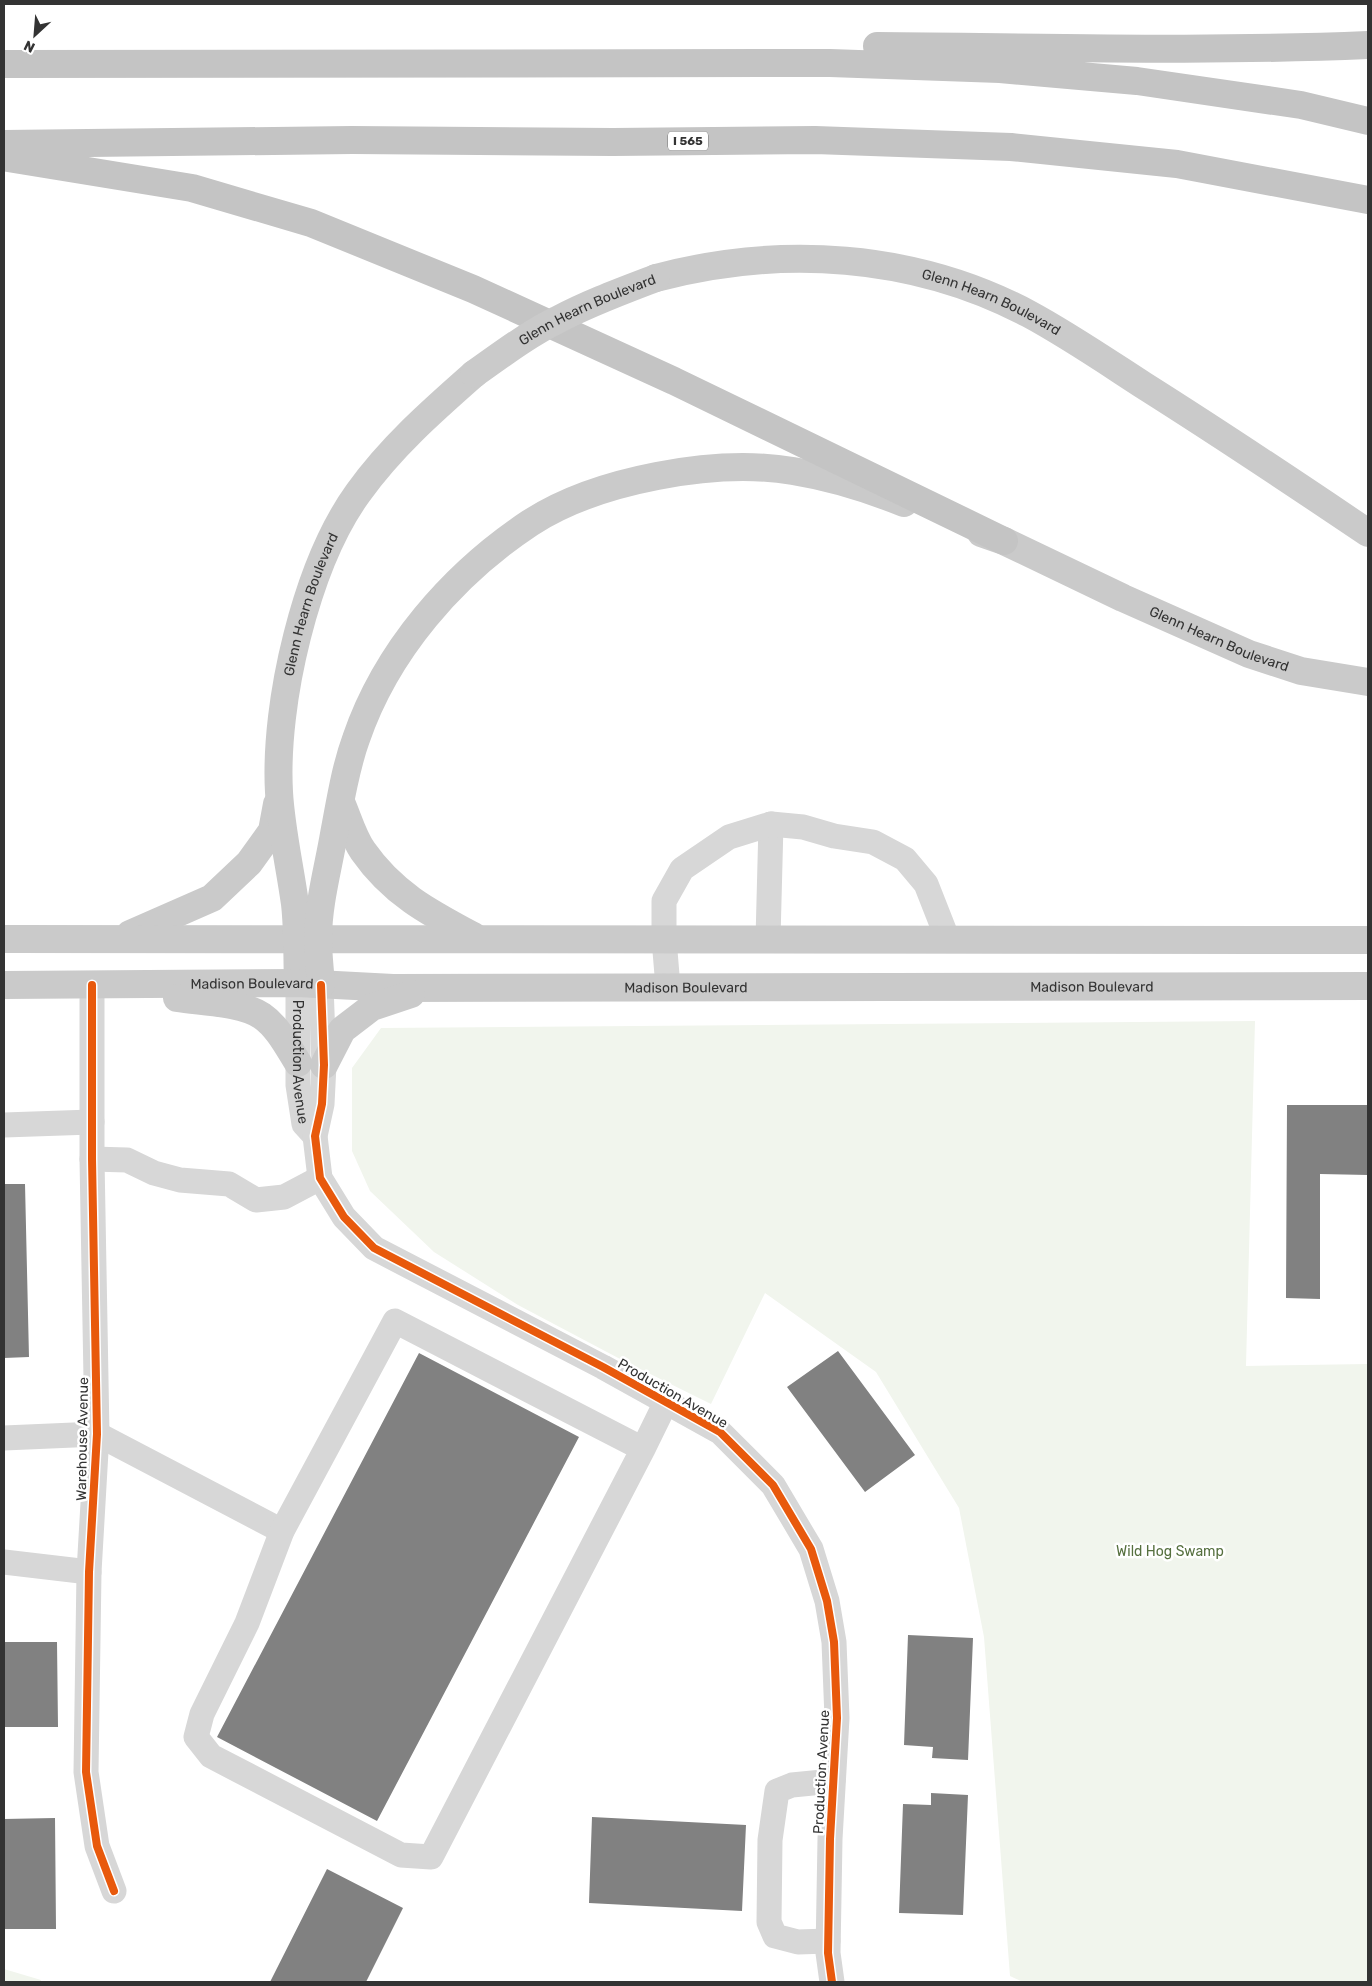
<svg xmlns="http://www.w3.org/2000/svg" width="1372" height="1986" font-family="Rubik,sans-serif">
<rect width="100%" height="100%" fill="#fff"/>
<!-- green -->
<path fill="#f1f5ed" d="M1255 1021 1246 1366 1368 1364V1982H1023L1010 1976 984 1637 959 1508 876 1372 765 1293 711 1404 622 1360 518 1305 434 1252 370 1191 352 1151V1068L381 1028Z
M4 1969 41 1980V1982H4Z"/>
<!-- building -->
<path fill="#818181" d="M1287 1105H1368V1175L1320 1174V1299L1286 1298Z
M4 1184H25L29 1357 4 1358Z
M838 1351 915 1455 865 1492 787 1387Z
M419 1353 579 1437 377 1821 217 1737Z
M908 1635 973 1638 968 1760 932 1758 933 1747 904 1745Z
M4 1642H57L58 1727H4Z
M931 1793 968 1795 963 1915 899 1913 903 1804 931 1805Z
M592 1817 746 1825 742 1911 589 1903Z
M55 1818 56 1929H4V1819Z
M327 1869 403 1908 366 1982H270Z"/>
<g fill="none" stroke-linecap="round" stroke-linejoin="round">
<!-- minor -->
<g stroke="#d7d7d7" stroke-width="25">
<path d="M768 939 771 824"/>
<path id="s1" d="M298 983V1085L304 1124 315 1136"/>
<path d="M92 985V1159L97 1434 89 1572 86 1772 97 1846 114 1891"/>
<path d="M321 985 324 1065 322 1104 315 1136 320 1178 344 1217 374 1248 603 1367 720 1432 773 1485 811 1549 827 1601 834 1642 837 1718 830 1839 828 1953 832 1982"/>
<path d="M668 987 664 939V901L682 869 729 837 771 824 803 827 834 836 873 842 905 859 926 884 948 940"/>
<path d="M4 1125 92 1122"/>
<path d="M92 1159 127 1160 154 1173 180 1180 229 1184 256 1200 284 1197 320 1178"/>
<path d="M4 1438 97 1434 282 1531"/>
<path d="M643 1449 395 1321 282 1531 247 1623 202 1714 196 1737 211 1756 401 1855 431 1857 643 1449 666 1402"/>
<path d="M4 1562 89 1572"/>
<path d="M828 1941 798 1942 775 1936 769 1922 770 1840 777 1791 792 1785 833 1781"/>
</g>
<!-- major -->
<g stroke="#cacaca" stroke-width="28">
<path id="s2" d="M656 278C780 245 914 253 1029 314 1068 335 1106 361 1143 385 1219 433 1294 483 1368 533"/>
<path id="s3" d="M981 533 1004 541 1123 598 1249 654 1301 671 1368 682"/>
<path d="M341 802C348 818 353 837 363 851 393 894 430 913 475 937"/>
<path d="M130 934 212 898 249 863 272 831 277 804"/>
<path d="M4 939 1368 940"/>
<path id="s4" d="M298 983C297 957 298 930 295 904 290 867 281 829 279 792 274 703 306 565 358 493 391 447 432 411 474 374"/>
<path id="s5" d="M4 985 298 983 393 988 1368 986"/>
<path d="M321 985C320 970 318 954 318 939 318 904 328 869 334 834 340 803 345 769 356 739 386 651 453 574 530 523 596 480 715 458 793 471 830 477 869 489 904 503"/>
<path d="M177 998C202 1002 241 1002 262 1016 278 1027 288 1047 298 1063"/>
<path d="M324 1065 342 1030 372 1007 411 994"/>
</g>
<!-- highway -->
<path stroke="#c4c4c4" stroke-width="28" d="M877 46C1041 47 1205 52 1368 45
M4 64 830 63 1000 69 1137 81 1301 105 1368 121
M4 144 352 140 613 142 815 140 1011 147 1177 164 1368 200
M8 158 192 188 311 223 473 289 674 381 1004 541"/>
<!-- major-bridge -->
<path stroke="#cacaca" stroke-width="28" id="s6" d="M474 374C501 355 527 335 557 320 589 303 622 291 656 278"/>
<defs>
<path id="cycleway" d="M92 985V1159L97 1434 89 1572 86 1772 97 1846 114 1891
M321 985 324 1065 322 1104 315 1136 320 1178 344 1217 374 1248 603 1367 720 1432 773 1485 811 1549 827 1601 834 1642 837 1718 830 1839 828 1953 832 1982"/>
</defs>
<!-- cycleway casing -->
<use href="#cycleway" stroke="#fff" stroke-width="11"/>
<!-- cycleway -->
<use href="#cycleway" stroke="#e8590c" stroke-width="8"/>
</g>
<g text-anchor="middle" stroke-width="5" stroke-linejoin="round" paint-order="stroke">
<!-- shield labels -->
<rect fill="#fff" stroke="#707070" stroke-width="1" x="668" y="131.5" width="40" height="19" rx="4"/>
<g font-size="12" font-weight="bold" fill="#333">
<text x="688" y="145">I 565</text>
</g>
<!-- street labels -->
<g font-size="14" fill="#333" stroke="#fff">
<text dy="5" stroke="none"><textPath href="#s2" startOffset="344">Glenn Hearn Boulevard</textPath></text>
<text dy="5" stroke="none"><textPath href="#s6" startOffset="131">Glenn Hearn Boulevard</textPath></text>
<text dy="5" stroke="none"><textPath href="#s4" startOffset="384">Glenn Hearn Boulevard</textPath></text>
<text dy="5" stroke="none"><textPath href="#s3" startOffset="261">Glenn Hearn Boulevard</textPath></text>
<text dy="5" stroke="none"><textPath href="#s5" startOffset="248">Madison Boulevard</textPath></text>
<text dy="5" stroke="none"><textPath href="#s5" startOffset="1088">Madison Boulevard</textPath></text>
<text dy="5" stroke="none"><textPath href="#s5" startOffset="682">Madison Boulevard</textPath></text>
<text dy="5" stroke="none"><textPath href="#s1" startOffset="79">Production Avenue</textPath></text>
<text transform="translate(673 1393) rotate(30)" y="5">Production Avenue</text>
<text transform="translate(82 1439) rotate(-89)" y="5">Warehouse Avenue</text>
<text transform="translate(821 1772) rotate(-87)" y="5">Production Avenue</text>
</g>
<!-- park labels -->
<g font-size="14" fill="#56703f" stroke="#fff">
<text x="1170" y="1556">Wild Hog Swamp</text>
</g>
</g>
<!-- border -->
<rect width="1372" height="1986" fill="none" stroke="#333333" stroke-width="10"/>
<!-- north arrow -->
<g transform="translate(35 35) rotate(206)" stroke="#ffffff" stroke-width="4" paint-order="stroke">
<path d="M0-4L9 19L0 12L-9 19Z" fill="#333333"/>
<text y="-8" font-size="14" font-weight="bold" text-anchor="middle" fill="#333333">N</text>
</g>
</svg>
